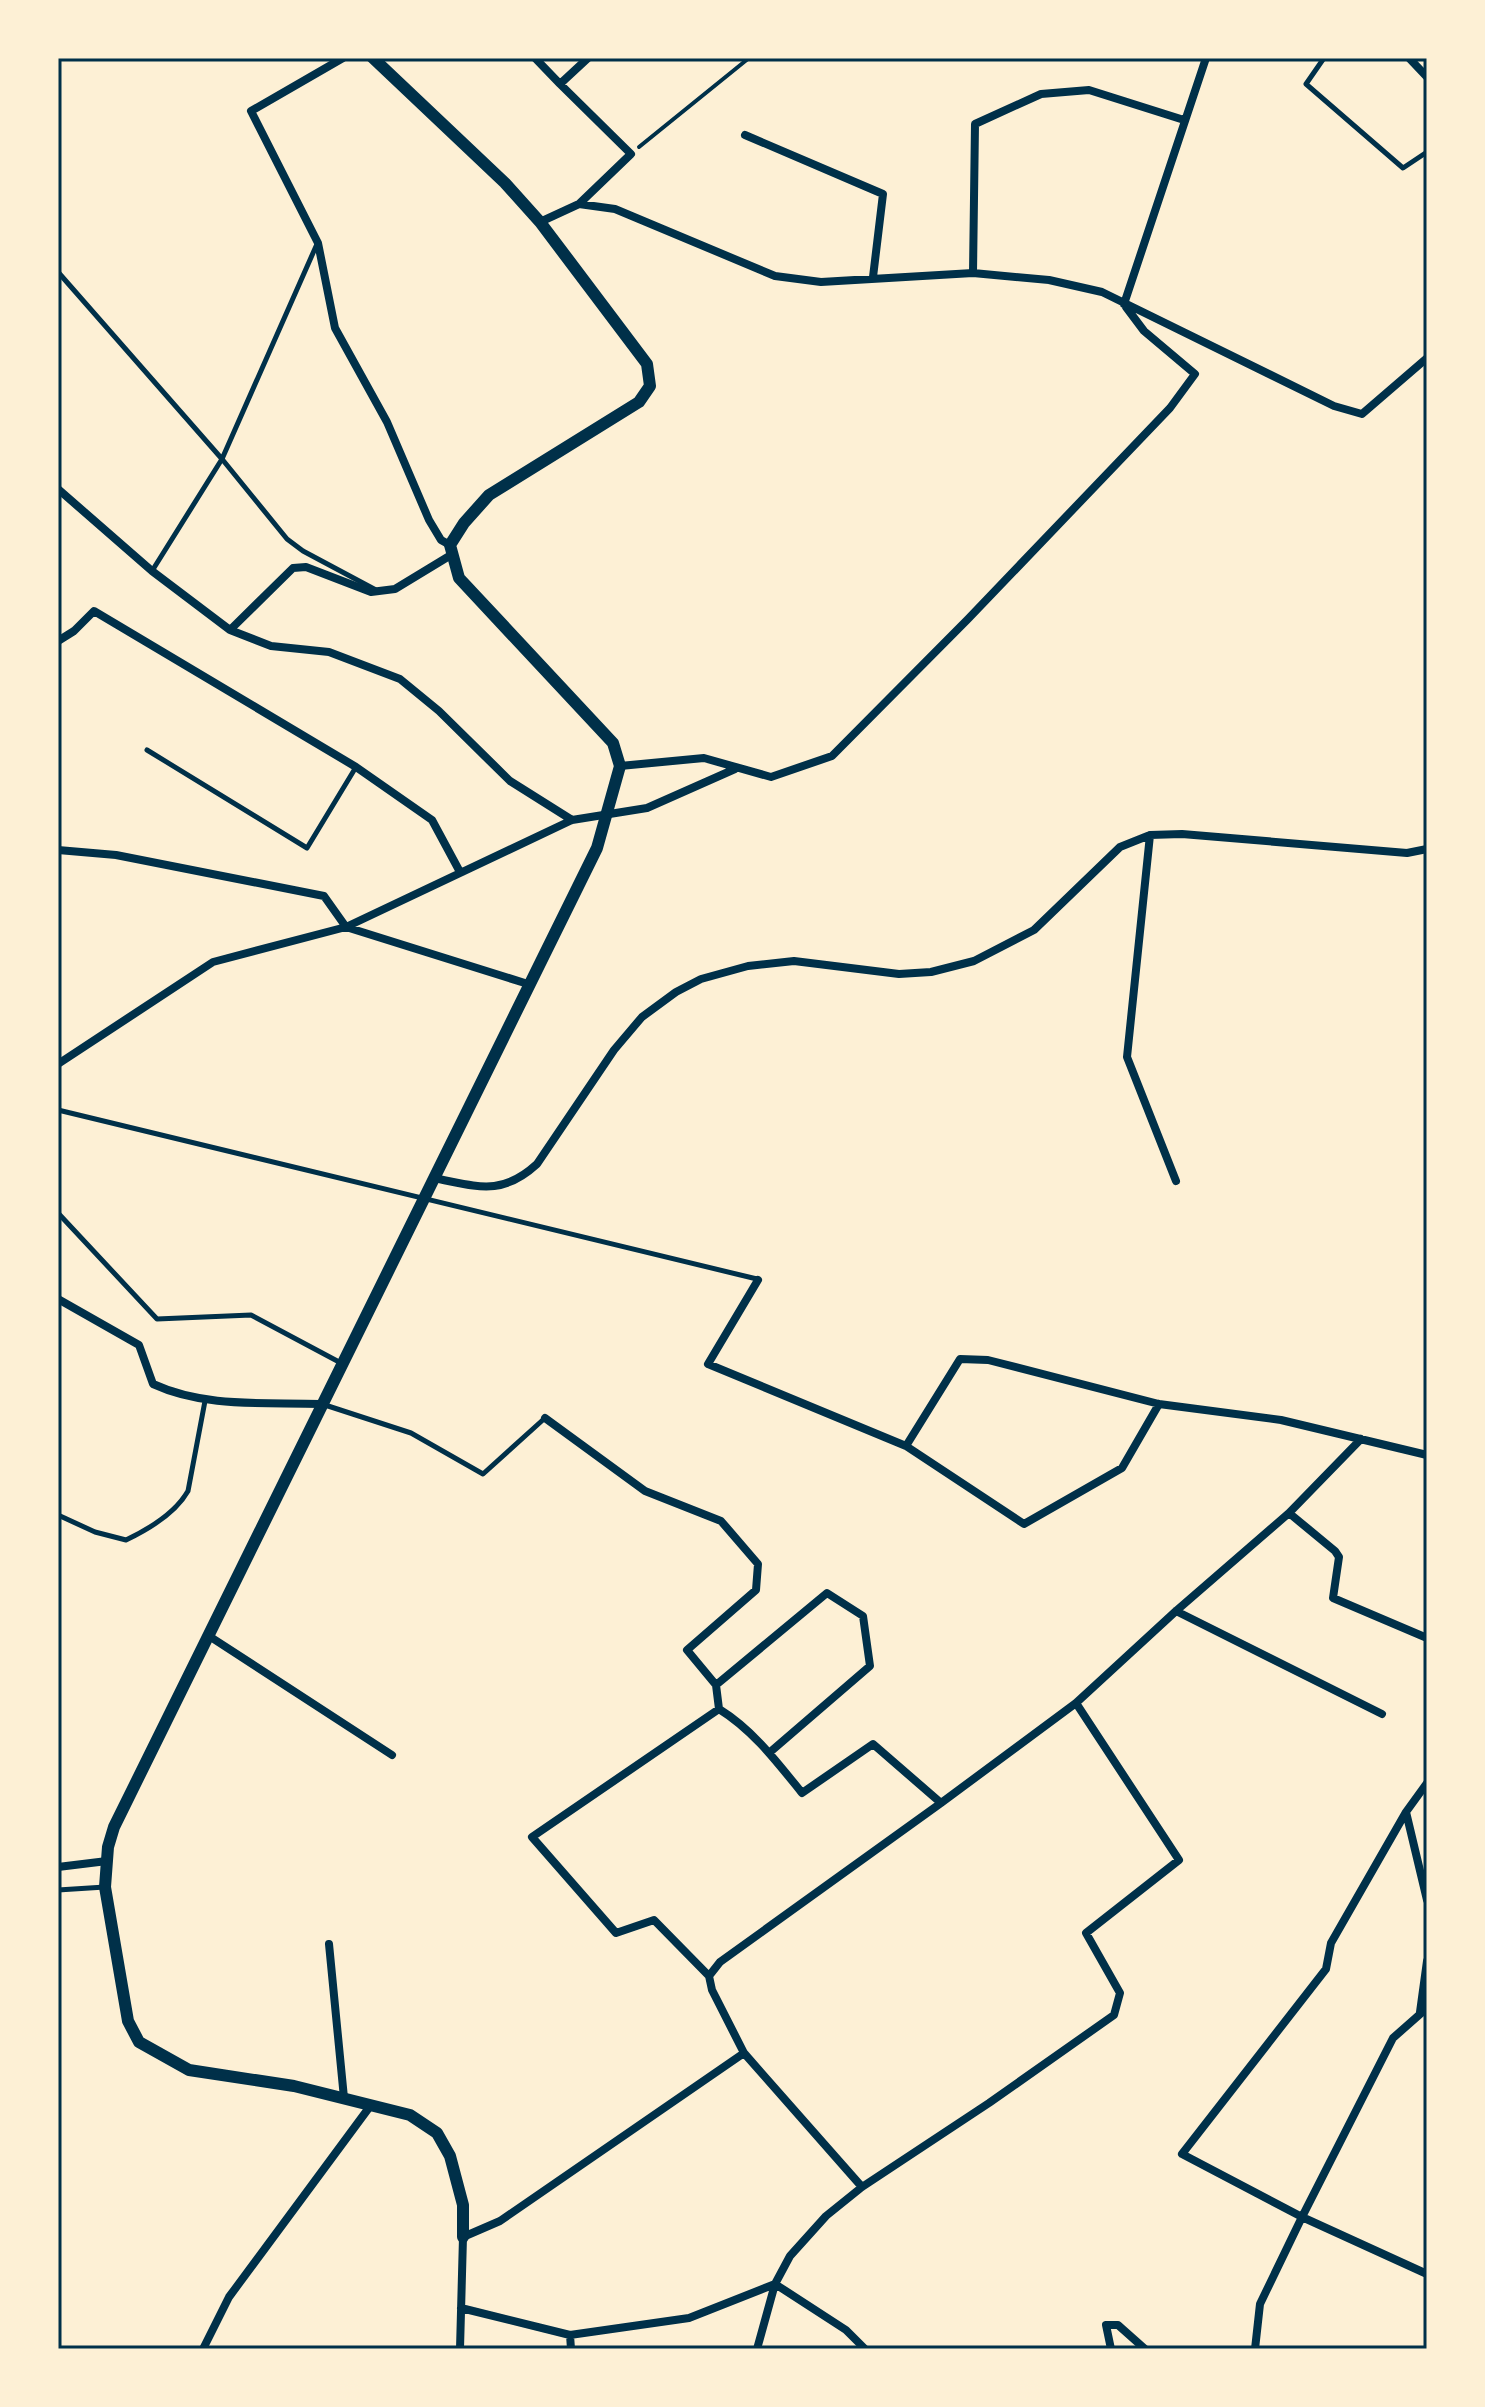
<svg xmlns="http://www.w3.org/2000/svg" width="1485" height="2407" font-family="'Varela Round',sans-serif">
<rect width="100%" height="100%" fill="#fdf0d5"/>
<g fill="none" stroke-linecap="round" stroke-linejoin="round">
<!-- path -->
<path stroke="#003049" stroke-width="4" d="M639 147 749 58"/>
<!-- service -->
<path stroke="#003049" stroke-width="5" d="M1324 58 1306 84 1403 168 1427 152
M58 272 222 459 287 539 303 551 376 590
M152 571 222 459 317 244
M147 750 307 848 356 767
M58 1110 757 1279
M58 1213 157 1319 251 1315 341 1363
M325 1405 411 1433 483 1474 545 1418
M58 1515 95 1532 126 1540C149 1529 175 1514 188 1491L205 1401
M58 1890 105 1887"/>
<!-- minor -->
<path stroke="#003049" stroke-width="8" d="M343 58 251 111 318 243 335 328 387 422 429 520 441 540 450 545
M535 58 560 84 588 58
M1409 58 1427 77
M560 84 631 154 579 204
M745 135 883 194 873 277
M540 222 579 204 615 209 775 276 821 282 973 273 1049 280 1102 292 1334 406 1362 414 1427 358
M973 273 975 124 1041 94 1089 90 1184 120
M1124 304 1206 58
M58 489 152 571 230 630 271 646 329 652 400 679 439 711 510 781 572 820
M230 630 293 568 306 567 371 592 395 589 451 555
M58 641 74 631 94 611 356 767 432 820 460 872
M620 766 704 758 771 777 832 756 968 619 1170 408 1195 374 1144 331 1126 307
M1150 835 1127 1057 1176 1181
M58 850 116 855 324 896 346 927 528 984
M58 1064 213 962 346 927 572 820 647 808 735 769
M433 1178C477 1186 501 1197 537 1164L614 1050 642 1017 676 992 701 979 748 966 794 961 899 974 931 972 974 961 1034 930 1120 847 1150 835 1182 834 1407 853 1427 849
M758 1280 708 1364 906 1446 1024 1524 1122 1468 1159 1404
M58 1299 139 1345 153 1384C205 1408 264 1402 320 1404
M545 1418 645 1491 721 1521 758 1564 756 1590 687 1650 716 1685 719 1709C753 1730 777 1762 802 1793L873 1744 941 1803
M906 1446 960 1359 988 1360 1159 1404 1281 1420 1427 1455
M1289 1513 1335 1551 1339 1557 1333 1598 1427 1638
M1176 1611 1382 1714
M209 1636 392 1755
M716 1685 827 1593 863 1616 870 1666 769 1753
M719 1709 532 1837 616 1933 654 1920 709 1976 712 1990 744 2053 862 2187
M1406 1812 1427 1783
M58 1867 107 1861
M1427 1900 1406 1812 1331 1943 1326 1969 1182 2154 1302 2217 1427 2274
M329 1944 344 2098
M709 1976 720 1962 941 1803 1076 1703 1176 1611 1289 1513 1361 1439
M1420 2012 1427 1961
M775 2284 846 2330 865 2349
M461 2308 570 2335 689 2318 775 2284
M570 2335 571 2349
M203 2349 229 2297 371 2105
M460 2349 463 2237 500 2221 744 2053
M757 2349 775 2284 790 2256 826 2216 862 2187 989 2103 1114 2015 1120 1993 1086 1933 1179 1860 1076 1703
M1111 2349 1106 2325H1118L1145 2349
M1255 2349 1260 2304 1302 2217 1393 2038 1427 2008"/>
<!-- tertiary -->
<path stroke="#003049" stroke-width="12" d="M373 58 505 183 540 222 647 364 650 386 639 402 489 495 464 523 450 545 459 578 613 743 620 766 597 848 114 1827 108 1847 105 1887 128 2021 139 2042 189 2070 294 2086 410 2115 437 2133 450 2156 463 2205V2237"/>
</g>
<!-- border -->
<rect width="1485" height="2407" fill="none" stroke="#fdf0d5" stroke-width="120"/>
<rect x="60" y="60" width="1365" height="2287" fill="none" stroke="#003049" stroke-width="3"/>
</svg>
